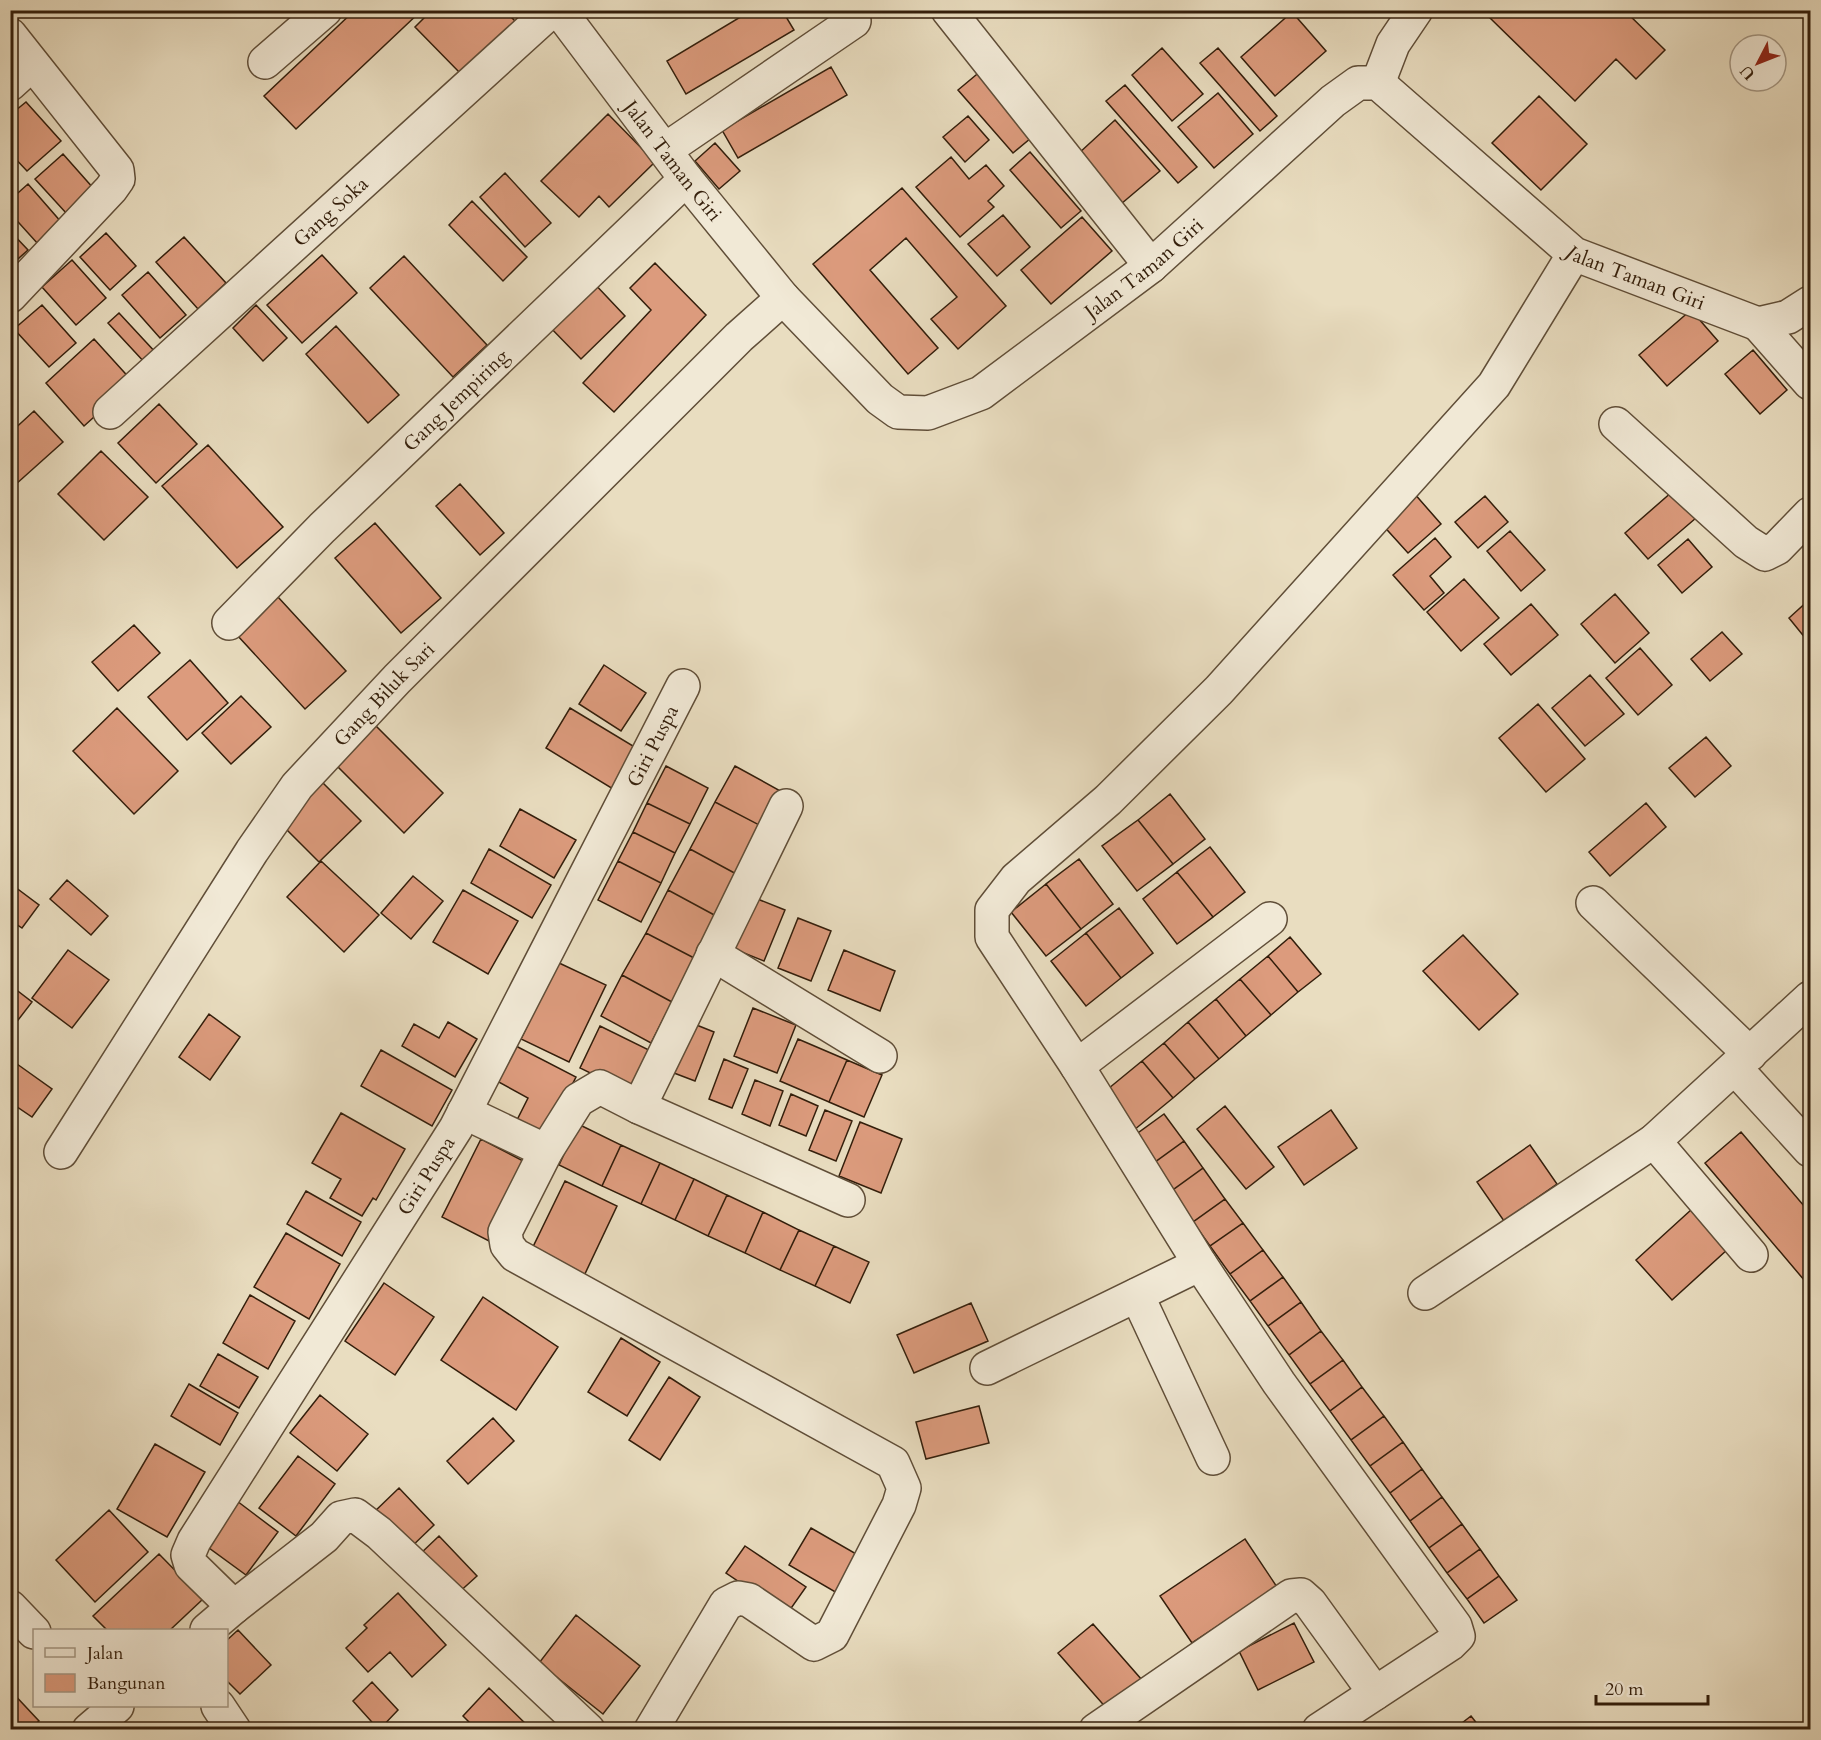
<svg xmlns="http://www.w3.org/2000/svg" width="1821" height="1740" font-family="Cardo,serif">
<rect width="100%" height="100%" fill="#e9ddc0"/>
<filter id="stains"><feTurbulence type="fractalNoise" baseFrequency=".00333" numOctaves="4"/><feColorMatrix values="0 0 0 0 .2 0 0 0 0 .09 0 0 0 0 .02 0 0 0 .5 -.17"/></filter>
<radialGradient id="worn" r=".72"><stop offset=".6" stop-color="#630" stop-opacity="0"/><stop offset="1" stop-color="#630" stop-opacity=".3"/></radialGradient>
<!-- building -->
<path fill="#dc9b7d" stroke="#331e0b" stroke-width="1.5" d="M355 10H422L296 129 264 96Z
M432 10H504L515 21 460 73 415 27Z
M752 10H782L794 30 686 94 667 61Z
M1497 10H1624L1665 50 1636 79 1616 59 1575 101 1490 18Z
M1292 12 1326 51 1275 96 1241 57Z
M1162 48 1203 94 1172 121 1132 75Z
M1218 48 1277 116 1260 131 1200 63Z
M831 67 847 95 738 158 722 130Z
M982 70 1037 133 1013 153 958 90Z
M1125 85 1197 167 1178 183 1106 101Z
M1218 93 1253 134 1214 168 1178 127Z
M1539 96 1587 144 1541 190 1492 143Z
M26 102 61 141 27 171 10 153V115Z
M608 114 655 162 609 207 599 196 579 217 541 181Z
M968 116 989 140 965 162 943 137Z
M1115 120 1160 171 1121 204 1078 154Z
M715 143 740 171 719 189 695 161Z
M1030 152 1081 211 1061 228 1010 170Z
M63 154 94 189 67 214 35 179Z
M951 157 969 179 986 165 1004 186 988 201 994 207 960 237 916 187Z
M505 173 551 223 525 247 480 197Z
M28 184 62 223 38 244 10 213V200Z
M902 188 1006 306 958 349 931 319 957 297 906 238 870 270 938 348 908 374 813 264Z
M472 201 527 257 503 281 449 225Z
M1003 215 1030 247 997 276 968 244Z
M1082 217 1112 251 1051 304 1021 270Z
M10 231 28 250 10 266Z
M106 233 136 266 110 290 80 257Z
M184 237 226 283 198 309 156 262Z
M322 255 357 293 302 343 267 305Z
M404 256 487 345 453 377 370 288Z
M72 260 106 298 76 325 42 287Z
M655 263 706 315 614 412 583 383 651 310 630 288Z
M148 272 186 315 160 338 122 295Z
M591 280 625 316 581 359 546 323Z
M42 305 76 343 49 367 14 329Z
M256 305 287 338 263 361 233 328Z
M1691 310 1718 341 1667 386 1639 355Z
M119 313 157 354 146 364 108 323Z
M336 326 399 395 368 423 306 354Z
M94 339 133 382 84 426 46 383Z
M1753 350 1787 390 1760 414 1725 374Z
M159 404 197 444 156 483 118 443Z
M34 411 63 442 15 485 10 479V433Z
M208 445 283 527 237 568 162 486Z
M101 451 148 497 104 540 58 494Z
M460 484 504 533 480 555 436 506Z
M1673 491 1696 518 1648 559 1625 533Z
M1413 492 1441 524 1408 553 1380 522Z
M1485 496 1508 522 1478 548 1455 522Z
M375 523 441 598 401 633 335 558Z
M1510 531 1545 570 1521 591 1487 551Z
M1435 538 1451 557 1430 576 1444 593 1424 610 1393 575Z
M1688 539 1712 567 1682 593 1658 565Z
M1464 579 1499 618 1461 651 1427 612Z
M1615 594 1649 633 1615 663 1581 624Z
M278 597 346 671 305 709 237 635Z
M1810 599V644L1789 618Z
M1531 604 1558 635 1511 675 1484 644Z
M134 625 160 653 118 691 92 662Z
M1722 632 1742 654 1710 681 1691 659Z
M1640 648 1672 685 1638 715 1606 678Z
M190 660 228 703 187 740 148 697Z
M604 665 646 693 621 731 579 704Z
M1590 675 1624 714 1585 746 1552 708Z
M241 696 271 727 231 764 202 733Z
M1538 704 1585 759 1546 792 1499 738Z
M117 708 178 771 134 814 73 751Z
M570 708 638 749 613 789 546 748Z
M371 721 443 793 404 833 332 761Z
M1706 737 1731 766 1695 797 1669 768Z
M666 766 708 788 690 824 647 803Z
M735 766 784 793 765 828 715 802Z
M321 781 361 821 319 862 280 823Z
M1170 794 1205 839 1173 864 1138 820Z
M715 802 765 828 740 876 690 849Z
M647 803 690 824 675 853 633 832Z
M1646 803 1666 827 1610 876 1589 852Z
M520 809 576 840 554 878 500 846Z
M1138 820 1173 864 1137 891 1102 846Z
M633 832 675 853 661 883 618 861Z
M1210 847 1245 892 1213 917 1177 872Z
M489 849 551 885 532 918 471 883Z
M690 849 740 876 718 917 668 890Z
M1079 859 1113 904 1081 929 1046 884Z
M321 861 379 915 344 952 287 897Z
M618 861 661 883 641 922 598 900Z
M1177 872 1213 917 1177 944 1143 899Z
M413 876 443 901 411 939 381 913Z
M67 880 108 916 91 935 50 899Z
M11 884 39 905 22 928 10 920Z
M1046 884 1081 929 1046 956 1011 912Z
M463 890 518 921 488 974 433 942Z
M668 890 718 917 696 959 646 933Z
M750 896 785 910 764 961 729 947Z
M1119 908 1153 953 1121 978 1086 933Z
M798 918 831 931 811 981 778 968Z
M646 933 696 959 672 1002 622 975Z
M1086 933 1121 978 1086 1006 1051 961Z
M1463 935 1518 994 1479 1030 1423 971Z
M1290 937 1321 974 1298 992 1268 956Z
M68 950 109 980 72 1028 32 998Z
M844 950 895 971 880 1011 828 990Z
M1268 956 1298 992 1271 1015 1240 979Z
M557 962 606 985 569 1062 521 1039Z
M622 975 672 1002 651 1043 601 1016Z
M1240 979 1271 1015 1246 1036 1216 999Z
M10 985 32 1002 15 1024 10 1021Z
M1216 999 1246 1036 1219 1059 1188 1022Z
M753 1008 796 1025 777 1073 734 1056Z
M209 1014 240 1037 210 1080 179 1057Z
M448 1022 477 1039 455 1077 402 1046 414 1024 439 1038Z
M1188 1022 1219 1059 1195 1079 1164 1043Z
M694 1024 714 1032 695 1081 674 1073Z
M600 1026 655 1053 635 1095 580 1068Z
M798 1039 847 1060 829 1102 780 1081Z
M1164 1043 1195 1079 1173 1098 1142 1061Z
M514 1045 576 1077 543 1141 514 1126 528 1098 495 1080Z
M381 1050 452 1090 432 1126 361 1086Z
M10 1059 52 1089 32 1117 10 1102Z
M724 1059 748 1069 732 1108 709 1099Z
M847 1060 882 1075 864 1117 829 1102Z
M1142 1061 1173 1098 1134 1130 1103 1093Z
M755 1080 783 1091 770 1126 742 1114Z
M791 1094 818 1106 806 1136 779 1125Z
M1225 1106 1274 1167 1246 1189 1197 1129Z
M825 1110 852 1121 836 1161 809 1150Z
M1331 1110 1357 1148 1304 1185 1278 1147Z
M341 1113 405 1149 376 1200 373 1198 362 1216 330 1198 341 1179 312 1163Z
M1164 1114 1184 1141 1151 1165 1131 1138Z
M860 1122 902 1139 881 1193 839 1176Z
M578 1124 621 1145 602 1186 559 1165Z
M1741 1132 1810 1213V1287L1705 1163Z
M481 1139 529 1164 491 1242 442 1217Z
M1184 1141 1203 1168 1170 1192 1151 1165Z
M621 1145 660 1163 641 1204 602 1186Z
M1530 1145 1557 1184 1504 1221 1477 1182Z
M660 1163 694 1179 675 1220 641 1204Z
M1203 1168 1225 1199 1193 1222 1170 1192Z
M694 1179 727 1195 708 1236 675 1220Z
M565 1181 617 1206 583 1278 530 1253Z
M306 1191 361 1222 342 1256 287 1224Z
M727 1195 763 1212 745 1253 708 1236Z
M1225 1199 1243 1223 1210 1246 1193 1222Z
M1692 1209 1728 1249 1672 1300 1636 1260Z
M763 1212 799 1230 780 1270 745 1253Z
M1243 1223 1263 1250 1230 1274 1210 1246Z
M799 1230 834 1246 815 1286 780 1270Z
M286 1233 340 1264 309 1319 254 1287Z
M834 1246 869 1262 850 1303 815 1286Z
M1263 1250 1283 1277 1250 1301 1230 1274Z
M1283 1277 1301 1302 1268 1326 1250 1301Z
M384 1283 434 1317 395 1375 345 1341Z
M250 1295 295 1321 268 1369 223 1343Z
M483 1297 558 1347 516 1410 441 1360Z
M1301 1302 1321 1331 1289 1355 1268 1326Z
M971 1303 988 1341 914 1373 897 1335Z
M1321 1331 1343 1360 1310 1384 1289 1355Z
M621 1338 660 1362 627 1416 588 1392Z
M218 1354 258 1377 239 1408 200 1386Z
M1343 1360 1362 1387 1330 1411 1310 1384Z
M669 1377 700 1397 660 1460 629 1440Z
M189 1384 238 1413 220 1445 171 1416Z
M1362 1387 1384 1416 1351 1440 1330 1411Z
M320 1395 368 1434 337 1471 290 1433Z
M979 1406 989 1443 926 1459 916 1422Z
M1384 1416 1403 1442 1370 1466 1351 1440Z
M493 1418 514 1441 468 1484 447 1461Z
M1403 1442 1422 1469 1390 1493 1370 1466Z
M155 1444 205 1472 167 1537 117 1509Z
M298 1456 335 1484 296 1536 259 1508Z
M1422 1469 1442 1497 1410 1521 1390 1493Z
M399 1488 434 1525 406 1552 371 1515Z
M1442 1497 1462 1524 1429 1548 1410 1521Z
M237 1501 278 1532 246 1575 205 1545Z
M109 1510 148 1552 95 1602 56 1560Z
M1462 1524 1480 1549 1447 1573 1429 1548Z
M811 1528 858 1555 837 1593 789 1565Z
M439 1536 477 1576 456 1595 419 1555Z
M1245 1539 1277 1587 1192 1643 1160 1596Z
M745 1546 806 1587 787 1614 726 1573Z
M1480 1549 1499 1576 1467 1599 1447 1573Z
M159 1554 203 1599 170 1630H107L93 1616Z
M1499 1576 1517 1600 1484 1623 1467 1599Z
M398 1593 446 1645 412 1677 390 1652 368 1672 346 1648 367 1628 364 1625Z
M576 1615 640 1666 603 1714 539 1663Z
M1294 1623 1314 1662 1258 1690 1239 1651Z
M1093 1624 1142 1680 1108 1710 1058 1653Z
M238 1630 271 1665 240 1694 226 1680V1641Z
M372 1682 398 1710 379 1730 353 1701Z
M489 1688 532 1730H477L463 1716Z
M10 1690 39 1721 29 1730H10Z
M1471 1716 1482 1730H1453Z"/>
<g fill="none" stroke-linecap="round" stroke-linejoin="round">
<defs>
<g id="minor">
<path id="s1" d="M559 10 686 179 783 298 880 399 898 412 928 413 981 393 1151 266 1333 101 1358 83H1378L1574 254 1758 324 1788 317 1810 303"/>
<path d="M948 10 1151 266"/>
<path d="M10 35 117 170 118 179 111 189 10 296"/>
<path d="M265 62 325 10"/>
<path d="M1378 83 1393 44 1416 10"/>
<path d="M10 84 32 64"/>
<path d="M665 150 854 21"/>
<path d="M1758 324 1810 383"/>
<path id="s2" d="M110 412 552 10"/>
<path d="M1616 424 1746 542 1765 554 1777 548 1810 514"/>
<path id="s3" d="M229 623 322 528 686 179"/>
<path d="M1593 903 1750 1054"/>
<path d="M713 954 880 1056"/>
<path d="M1077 1066 1270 919"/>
<path d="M1735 1068 1810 1150"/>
<path d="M639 1107 786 806"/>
<path d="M464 1112 546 1151"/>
<path d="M1654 1141 1751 1255"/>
<path id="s4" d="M61 1152 252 851 297 786 397 679 739 337 783 298"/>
<path d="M1425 1293 1654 1141 1810 998"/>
<path d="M1137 1295 1213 1458"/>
<path d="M987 1368 1200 1264"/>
<path d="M10 1607 34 1632"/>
<path d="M234 1607 324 1537 341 1518 355 1515 379 1533 588 1730"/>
<path id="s5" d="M207 1630 234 1607 191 1565 188 1555 194 1541 456 1128 683 686"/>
<path d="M218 1706 234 1730"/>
<path d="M89 1730 117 1706"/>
<path d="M651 1730 726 1604 738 1598 749 1600 814 1644 832 1635 899 1505 904 1488 893 1463 515 1255 507 1245 505 1232 546 1151 578 1100 600 1087 639 1107 848 1200"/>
<path d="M1096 1730 1291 1596 1301 1595 1310 1603 1375 1693"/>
<path d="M1319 1730 1450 1644 1458 1636 1455 1626 1279 1383 1200 1264 1077 1066 992 937V910L1016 879 1108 800 1219 690 1494 385 1574 254"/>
</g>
</defs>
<!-- minor casing -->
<use href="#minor" stroke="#604e38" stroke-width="36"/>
<!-- minor -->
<use href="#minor" stroke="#f1e9d6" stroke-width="33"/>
</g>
<g text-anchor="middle" stroke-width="6" stroke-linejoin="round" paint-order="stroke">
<!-- street labels -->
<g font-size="20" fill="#331e0b" stroke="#f1e9d6">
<text dy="7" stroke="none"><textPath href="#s1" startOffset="189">Jalan Taman Giri</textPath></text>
<text dy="7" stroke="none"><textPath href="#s2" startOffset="298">Gang Soka</textPath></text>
<text dy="7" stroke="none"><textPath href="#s1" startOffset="819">Jalan Taman Giri</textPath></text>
<text dy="7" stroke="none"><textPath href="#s1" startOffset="1449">Jalan Taman Giri</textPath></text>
<text dy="7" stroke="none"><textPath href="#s3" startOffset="318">Gang Jempiring</textPath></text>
<text dy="7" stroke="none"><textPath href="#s4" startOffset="562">Gang Biluk Sari</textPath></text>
<text dy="7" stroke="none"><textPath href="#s5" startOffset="1040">Giri Puspa</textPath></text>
<text dy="7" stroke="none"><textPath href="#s5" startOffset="554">Giri Puspa</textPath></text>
</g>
</g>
<!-- margin -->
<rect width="1821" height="1740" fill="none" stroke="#e9ddc0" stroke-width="36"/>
<rect x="12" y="12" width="1797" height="1716" fill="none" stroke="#331e0b" stroke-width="3"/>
<rect x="18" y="18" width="1785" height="1704" fill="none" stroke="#331e0b" stroke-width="1.5"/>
<!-- legend -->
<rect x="33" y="1629" width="195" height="78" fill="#f1e9d6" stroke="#a59885" stroke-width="1.5"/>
<rect x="45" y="1648" width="30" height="9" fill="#f1e9d6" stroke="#a59885" stroke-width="1.5"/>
<text x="87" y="1659" font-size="18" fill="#331e0b">Jalan</text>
<rect x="45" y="1674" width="30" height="18" fill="#dc9b7d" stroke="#a59885" stroke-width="1.5"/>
<text x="87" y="1689" font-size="18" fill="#331e0b">Bangunan</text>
<!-- north arrow -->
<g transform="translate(1758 63) rotate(228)"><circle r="28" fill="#f1e9d6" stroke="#a59885" stroke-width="1.5"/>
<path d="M0-4.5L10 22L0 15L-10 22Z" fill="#8f2418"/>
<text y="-9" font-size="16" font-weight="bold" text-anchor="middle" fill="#331e0b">U</text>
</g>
<!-- scale -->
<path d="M1596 1695v9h112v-9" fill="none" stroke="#331e0b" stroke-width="3"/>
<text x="1605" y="1695" font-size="18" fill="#331e0b" stroke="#f1e9d6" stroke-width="4.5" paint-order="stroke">20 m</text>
<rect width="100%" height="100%" filter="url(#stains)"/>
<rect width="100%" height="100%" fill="url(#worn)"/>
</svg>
